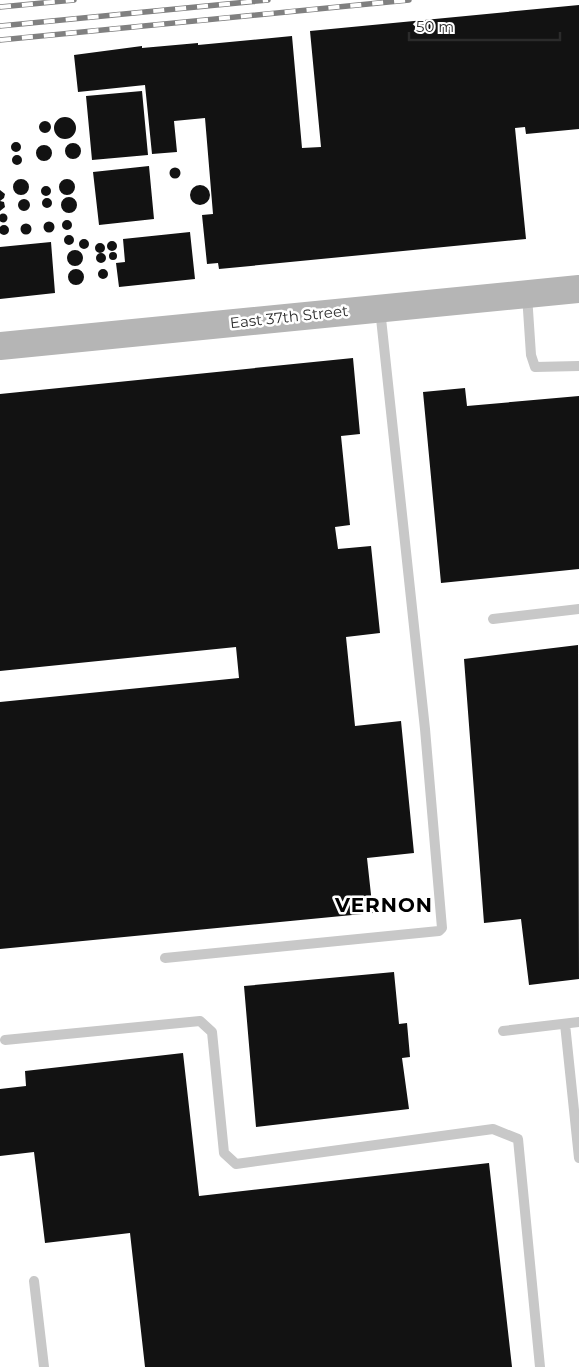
<svg xmlns="http://www.w3.org/2000/svg" width="579" height="1367" font-family="Montserrat,sans-serif">
<rect width="100%" height="100%" fill="#fff"/>
<!-- building -->
<path fill="#121212" d="M579 5V129L526 134 525 127 515 128 526 239 219 269 218 263 207 264 202 215 213 214 205 118 174 121 177 152 152 154 145 85 78 92 74 55 142 46V48L198 43V45L292 36 302 148 321 147 310 31Z
M142 91 148 155 92 160 86 96Z
M54 128a11 11 0 1 1 22 0a11 11 0 1 1-22 0Z
M39 127a6 6 0 1 1 12 0a6 6 0 1 1-12 0Z
M11 147a5 5 0 1 1 10 0a5 5 0 1 1-10 0Z
M65 151a8 8 0 1 1 16 0a8 8 0 1 1-16 0Z
M36 153a8 8 0 1 1 16 0a8 8 0 1 1-16 0Z
M12 160a5 5 0 1 1 10 0a5 5 0 1 1-10 0Z
M149 166 154 219 99 225 93 172Z
M169.5 173a5.5 5.5 0 1 1 11 0a5.5 5.5 0 1 1-11 0Z
M59 187a8 8 0 1 1 16 0a8 8 0 1 1-16 0Z
M13 187a8 8 0 1 1 16 0a8 8 0 1 1-16 0Z
M190 195a10 10 0 1 1 20 0a10 10 0 1 1-20 0Z
M41 191a5 5 0 1 1 10 0a5 5 0 1 1-10 0Z
M0 190 5 194 4 198 0 201Z
M61 205a8 8 0 1 1 16 0a8 8 0 1 1-16 0Z
M42 203a5 5 0 1 1 10 0a5 5 0 1 1-10 0Z
M18 205a6 6 0 1 1 12 0a6 6 0 1 1-12 0Z
M0 201 4 202 5 207 0 211Z
M-1.5 218a4.5 4.5 0 1 1 9 0a4.5 4.5 0 1 1-9 0Z
M62 225a5 5 0 1 1 10 0a5 5 0 1 1-10 0Z
M43.5 227a5.5 5.5 0 1 1 11 0a5.5 5.5 0 1 1-11 0Z
M20.5 229a5.5 5.5 0 1 1 11 0a5.5 5.5 0 1 1-11 0Z
M-1 230a5 5 0 1 1 10 0a5 5 0 1 1-10 0Z
M190 232 195 279 119 287 116 263 125 262 123 239Z
M64 240a5 5 0 1 1 10 0a5 5 0 1 1-10 0Z
M79 244a5 5 0 1 1 10 0a5 5 0 1 1-10 0Z
M107 246a5 5 0 1 1 10 0a5 5 0 1 1-10 0Z
M51 242 55 293 0 299V247Z
M95 248a5 5 0 1 1 10 0a5 5 0 1 1-10 0Z
M67 258a8 8 0 1 1 16 0a8 8 0 1 1-16 0Z
M109 256a4 4 0 1 1 8 0a4 4 0 1 1-8 0Z
M96 258a5 5 0 1 1 10 0a5 5 0 1 1-10 0Z
M68 277a8 8 0 1 1 16 0a8 8 0 1 1-16 0Z
M98 274a5 5 0 1 1 10 0a5 5 0 1 1-10 0Z
M353 358 360 434 341 436 350 525 335 527 338 549 371 546 380 633 346 637 355 726 401 721 414 853 367 858 373 913 0 949V702L239 678 236 647 0 671V394Z
M465 388 467 406 579 396V569L441 583 423 392Z
M578 645 579 979 529 985 521 919 484 923 464 659Z
M394 972 399 1024 407 1023 410 1057 402 1058 409 1109 256 1127 244 986Z
M183 1053 199 1196 489 1163 512 1367H145L130 1233 45 1243 34 1152 0 1156V1089L26 1086 25 1071Z"/>
<g fill="none" stroke-linecap="round" stroke-linejoin="round">
<!-- lane -->
<path stroke="#c8c8c8" stroke-width="10" d="M527 295 531 355 535 367 579 366
M493 619 579 609
M165 958 439 931 442 928 425 729 380 309
M565 1024 579 1158
M503 1031 579 1022
M5 1040 200 1021 212 1032 224 1153 236 1164 493 1129 518 1139 540 1367
M34 1281 44 1367"/>
<!-- secondary -->
<path stroke="#b5b5b5" stroke-width="28" d="M0 346 579 289"/>
<defs>
<path id="rail" d="M0 7 74 0
M0 26 268 0
M0 40 409 0"/>
</defs>
<!-- rail casing -->
<use href="#rail" stroke="#808080" stroke-width="5.5"/>
<!-- rail -->
<use href="#rail" stroke="#fff" stroke-width="4" stroke-dasharray="11" stroke-linecap="butt"/>
</g>
<g text-anchor="middle" stroke-width="5" stroke-linejoin="round" paint-order="stroke">
<!-- street labels -->
<g font-size="15" fill="#2b2b2b" stroke="#fff">
<text transform="translate(289 317) rotate(-6)" y="5">East 37th Street</text>
</g>
<!-- district labels -->
<g font-size="20" font-weight="bold" letter-spacing="1" fill="#000" stroke="#fff">
<text x="384" y="912">VERNON</text>
</g>
</g>
<!-- scale -->
<path d="M409 32v8h151v-8" fill="none" stroke="#2b2b2b" stroke-width="2.5"/>
<text x="416" y="32" font-size="15" fill="#2b2b2b" stroke="#ffffff" stroke-width="4" paint-order="stroke">50 m</text>
</svg>
